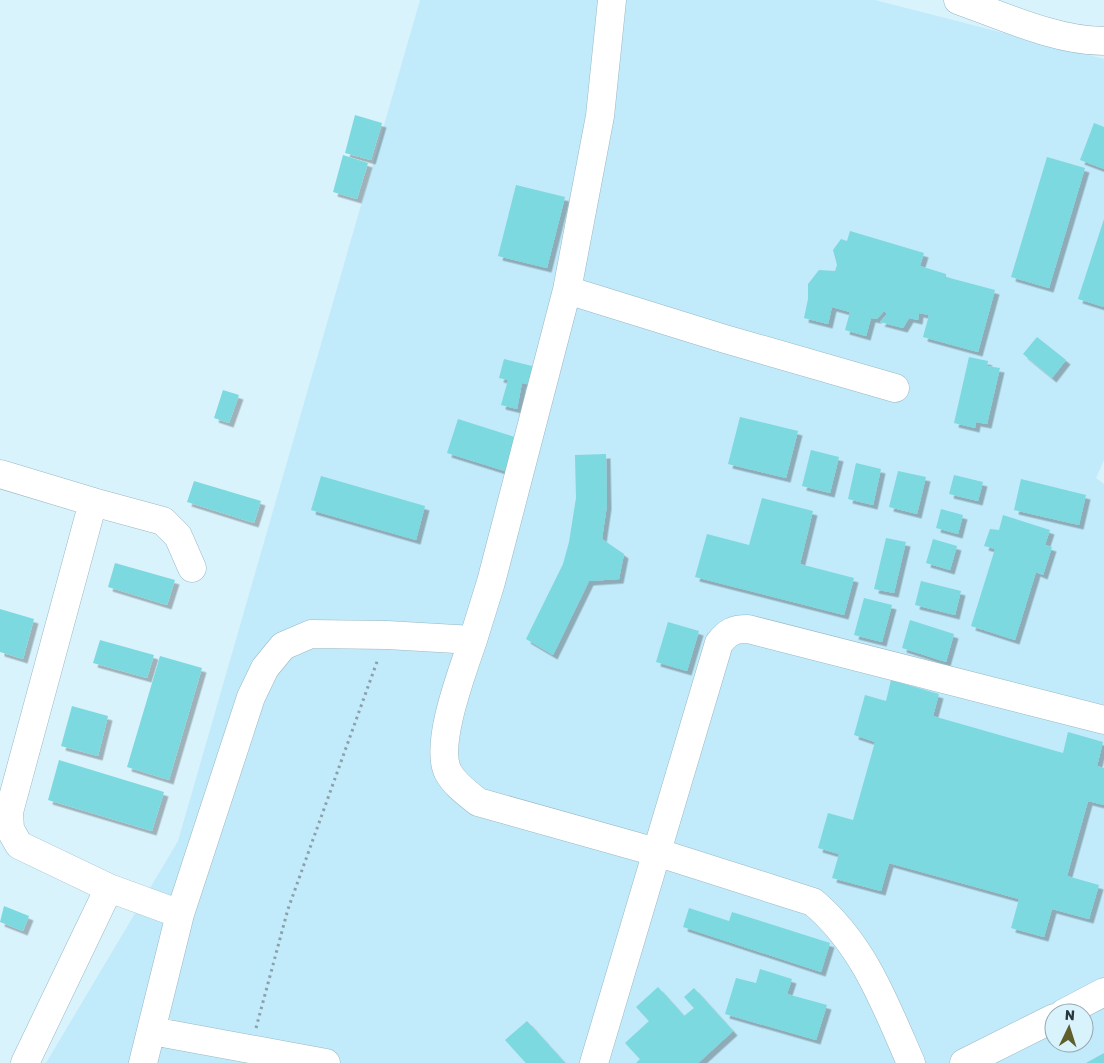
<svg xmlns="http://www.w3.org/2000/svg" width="1104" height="1063" font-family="Rubik,sans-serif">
<defs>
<filter id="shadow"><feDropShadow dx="4.5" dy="4.5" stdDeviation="0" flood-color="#0004"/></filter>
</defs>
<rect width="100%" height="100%" fill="#d9f3fd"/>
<!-- built -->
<path fill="#c1eafa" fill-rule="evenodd" d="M420 0H875L1104 59V460L1096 478 1104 484V1063H46L178 841ZM1054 1013H1084V1043H1054Z"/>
<!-- building -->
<path fill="#7cd9df" filter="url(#shadow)" d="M355 115 382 123 371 160 345 153Z
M1094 123 1104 127V169L1080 160Z
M343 155 368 163 357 199 333 192Z
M1047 157 1085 168 1049 288 1011 277Z
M516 185 565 197 547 268 498 256Z
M1104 219V307L1078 299Z
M850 231 924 253 920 266 946 274V277L995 290 978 352 923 337 929 315 919 313 918 320 909 318 903 328 880 322 887 314 884 311 877 319 871 318 866 336 845 330 850 312 832 307 828 324 804 318 808 299V284L819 270 835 271 837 265 833 250 841 239 847 241Z
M1037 337 1066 360 1052 378 1023 354Z
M969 357 988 361 987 366 1000 368 987 424 976 422 975 428 954 423Z
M504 359 536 367 531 385 522 383 517 409 501 405 508 380 499 378Z
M223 390 239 395 229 423 214 418Z
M740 417 798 431 786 478 728 464Z
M458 419 518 438 508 472 447 453Z
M811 450 839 457 830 493 802 486Z
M606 454 607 505 602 539 624 554 619 579 589 581 553 655 526 639 563 564 569 542 576 498 575 455Z
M856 463 881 469 873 505 848 499Z
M898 471 926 477 917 514 889 507Z
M954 475 983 482 978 501 949 494Z
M321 476 425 506 416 540 311 510Z
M1021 479 1086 495 1079 525 1014 510Z
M194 481 261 501 254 523 187 502Z
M762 498 813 511 800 564 854 578 844 615 695 577 707 534 749 545Z
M941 509 963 515 958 534 936 528Z
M1003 515 1050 530 1045 545 1052 547 1043 575 1036 572 1015 640 971 626 995 549 984 546 990 529 999 530Z
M886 538 906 542 894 593 874 589Z
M933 539 957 546 950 570 926 563Z
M115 563 175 580 167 605 108 587Z
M921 581 961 591 955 615 915 605Z
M864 598 892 605 882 642 854 635Z
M0 609 34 619 23 659 0 652Z
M910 620 954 634 946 662 902 648Z
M668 622 699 631 687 671 656 662Z
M100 640 154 655 147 678 93 663Z
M160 656 202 668 169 780 127 767Z
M891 680 939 694 933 716 1063 753 1068 732 1103 742 1097 766 1104 768V805L1088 801 1067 876 1099 885 1089 919 1052 909 1044 937 1011 928 1019 899 889 863 881 891 832 878 839 854 818 848 828 813 853 820 875 742 854 735 865 695 886 701Z
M72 706 108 716 98 756 61 746Z
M59 760 164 792 152 831 48 800Z
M4 906 29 916 23 931 0 922Z
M689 908 729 921 732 912 830 943 821 972 683 927Z
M760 969 792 979 787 994 827 1005 816 1040 725 1014 736 978 756 983Z
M658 987 684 1016 694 1008 684 997 694 988 733 1031 698 1063H636L640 1059 625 1043 649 1021 636 1007Z
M527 1021 565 1063H526L505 1040Z
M1104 1053V1063H1086Z"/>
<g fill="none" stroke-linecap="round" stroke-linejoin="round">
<defs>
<path id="minor" d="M958 0C1002 16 1057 41 1104 41
M567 290 725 339 895 388
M0 474 93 502
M473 640C463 670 434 744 448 772 455 785 467 793 478 802L656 852 813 902C864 945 885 1004 911 1063
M180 914 109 888 19 845 10 829 9 812 93 502 163 521 178 536 192 568
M1064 1013 1104 992
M152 1031 326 1063
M25 1063 109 888
M143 1063 180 914 251 697 265 668 283 646 311 634 387 635 473 640 491 582 567 290 600 116 612 0
M594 1063 719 643C728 632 733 629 748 629L1104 720
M964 1063 1054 1018"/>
</defs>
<!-- minor casing -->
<use href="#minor" stroke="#99b8c4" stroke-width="29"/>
<!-- path -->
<path stroke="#8ba0a7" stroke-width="3" stroke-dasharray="2.5 4" stroke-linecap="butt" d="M256 1028 288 909 378 659"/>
<!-- minor -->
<use href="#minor" stroke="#fff" stroke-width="28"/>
</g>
<!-- north arrow -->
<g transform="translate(1069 1028) rotate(4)"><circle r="24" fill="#d9f3fd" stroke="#93a8b0"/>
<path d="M0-4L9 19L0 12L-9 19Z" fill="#5f5f2b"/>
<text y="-8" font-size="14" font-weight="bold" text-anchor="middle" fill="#2a373c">N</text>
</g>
</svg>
